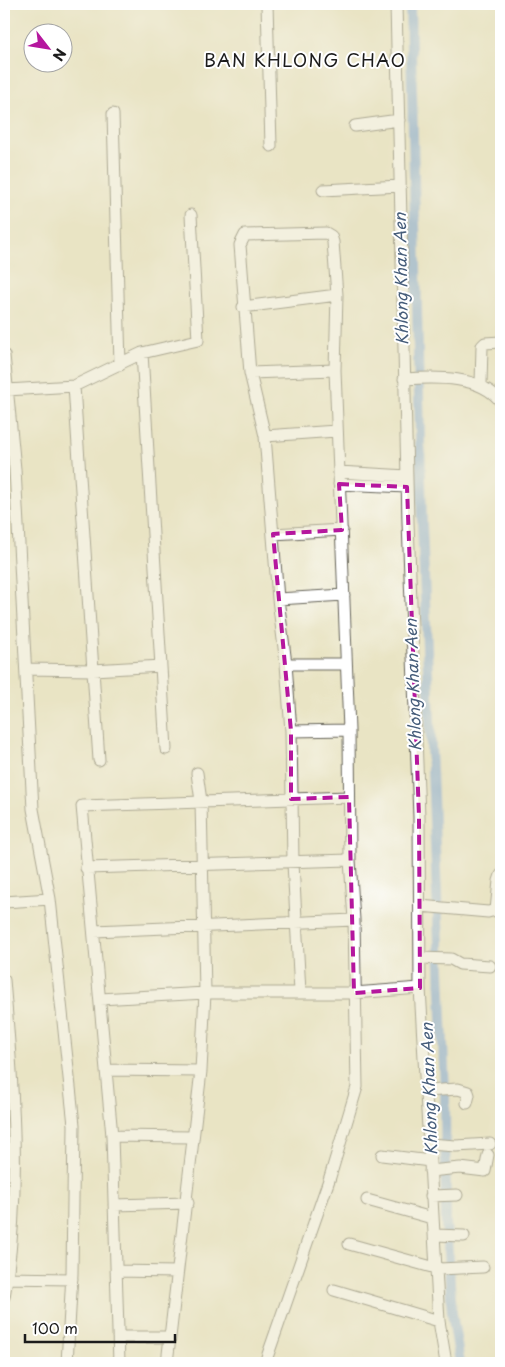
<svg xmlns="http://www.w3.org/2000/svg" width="505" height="1367" font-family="'Playpen Sans',sans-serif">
<rect width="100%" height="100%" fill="#fff"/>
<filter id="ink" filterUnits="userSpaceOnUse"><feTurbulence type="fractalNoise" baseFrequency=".02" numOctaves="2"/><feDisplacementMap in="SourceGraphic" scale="10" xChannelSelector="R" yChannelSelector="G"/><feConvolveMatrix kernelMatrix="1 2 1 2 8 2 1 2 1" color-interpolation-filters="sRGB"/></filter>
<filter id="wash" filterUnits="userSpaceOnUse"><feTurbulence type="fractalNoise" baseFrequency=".0096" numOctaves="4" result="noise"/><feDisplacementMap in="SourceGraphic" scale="20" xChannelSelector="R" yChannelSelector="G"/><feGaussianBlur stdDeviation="1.12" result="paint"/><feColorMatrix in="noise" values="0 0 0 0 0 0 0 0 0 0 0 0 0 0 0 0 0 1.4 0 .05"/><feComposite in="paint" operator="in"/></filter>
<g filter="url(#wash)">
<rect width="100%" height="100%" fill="#e9e4c4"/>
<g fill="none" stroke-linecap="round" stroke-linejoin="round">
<!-- canal -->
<path stroke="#6f9ed8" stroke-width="10" d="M410 4 422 524 445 1092 446 1223 452 1313 460 1363"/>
</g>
</g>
<g filter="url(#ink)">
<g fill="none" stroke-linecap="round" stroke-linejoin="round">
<defs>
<path id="minor" d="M267 4 271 146
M396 4 408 522 419 817 420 988 439 1321 446 1363
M113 114 120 365
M355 126 399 120
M323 190 400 186
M243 307 337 295
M142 353 166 749
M4 355 15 469 33 809 50 899 74 1125 72 1274 67 1363
M250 373 335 370
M404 379C436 377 481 375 501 402
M481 384 482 346 485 343 501 342
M74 386 99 760
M7 390 74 386 142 353 198 340 191 215
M265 436 336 431
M339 472 407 476
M339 484 407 487
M273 534 342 530
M278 599 344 595
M286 664H346
M26 669 93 670 161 666
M291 731 349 730
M86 868 350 860
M4 902 50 899
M420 906 488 912 496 910 499 881 501 875
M94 931 354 920
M420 958 451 959 460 964 490 966
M4 980C13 1085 22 1193 4 1297
M100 999 205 993H354L420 988
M106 1070 201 1071
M426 1091 458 1089 468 1092 469 1095 467 1103
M112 1136 192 1137
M429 1144 456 1146 490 1144
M382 1155 430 1161
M430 1171 460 1168 485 1171 488 1155
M431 1196 457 1195
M367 1200 432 1218
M114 1205 188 1203
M434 1235 464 1236
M349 1244 439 1269 483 1267
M116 1271 177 1272
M4 1278 72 1279
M334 1290 439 1321
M118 1337H170
M119 1363 112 1136 82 806 349 797
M167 1363 201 1071 205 993 201 801 197 773
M265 1363 330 1177 357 1087 354 920 350 860 349 730 335 370 337 295 333 242 331 236 326 233 245 235 240 245 250 373 265 436 278 599 286 664 291 731 293 863 300 992"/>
</defs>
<!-- minor casing -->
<use href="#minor" stroke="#646257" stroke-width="13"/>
<!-- minor -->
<use href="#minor" stroke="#fff" stroke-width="11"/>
</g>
</g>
<!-- marked area -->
<path d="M0 0H505V1367H0ZM339 484 407 487 419 817 420 988 354 993 349 797 291 799V731L273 534 342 530Z" fill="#e9e4c4" fill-opacity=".55" fill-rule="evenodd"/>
<path fill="none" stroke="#b5179e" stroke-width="4" stroke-dasharray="10 6" stroke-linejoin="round" d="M339 484 407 487 419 817 420 988 354 993 349 797 291 799V731L273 534 342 530Z"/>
<g text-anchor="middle" stroke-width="4" stroke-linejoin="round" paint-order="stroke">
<!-- water labels -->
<g font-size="16" font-style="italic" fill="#465d7a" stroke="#fff">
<text transform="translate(401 279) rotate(-91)" y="6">Khlong Khan Aen</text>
<text transform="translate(413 685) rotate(-92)" y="6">Khlong Khan Aen</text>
<text transform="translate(429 1089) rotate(-92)" y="6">Khlong Khan Aen</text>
</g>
<!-- quarter labels -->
<g font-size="18" letter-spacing="1" fill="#1c1c1c" stroke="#fff">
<text x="305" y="67">BAN KHLONG CHAO</text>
</g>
</g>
<!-- margin -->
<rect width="505" height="1367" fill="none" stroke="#fff" stroke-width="20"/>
<!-- north arrow -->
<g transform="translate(48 48) rotate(121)"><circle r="24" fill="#ffffff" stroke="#a4a4a4"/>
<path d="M0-4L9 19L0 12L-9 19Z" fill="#b5179e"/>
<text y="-8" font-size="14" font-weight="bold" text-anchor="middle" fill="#1c1c1c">N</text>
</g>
<!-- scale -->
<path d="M25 1334v8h150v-8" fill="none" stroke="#1c1c1c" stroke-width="2.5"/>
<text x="32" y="1334" font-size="15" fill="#1c1c1c" stroke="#ffffff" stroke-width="4" paint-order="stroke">100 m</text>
</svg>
